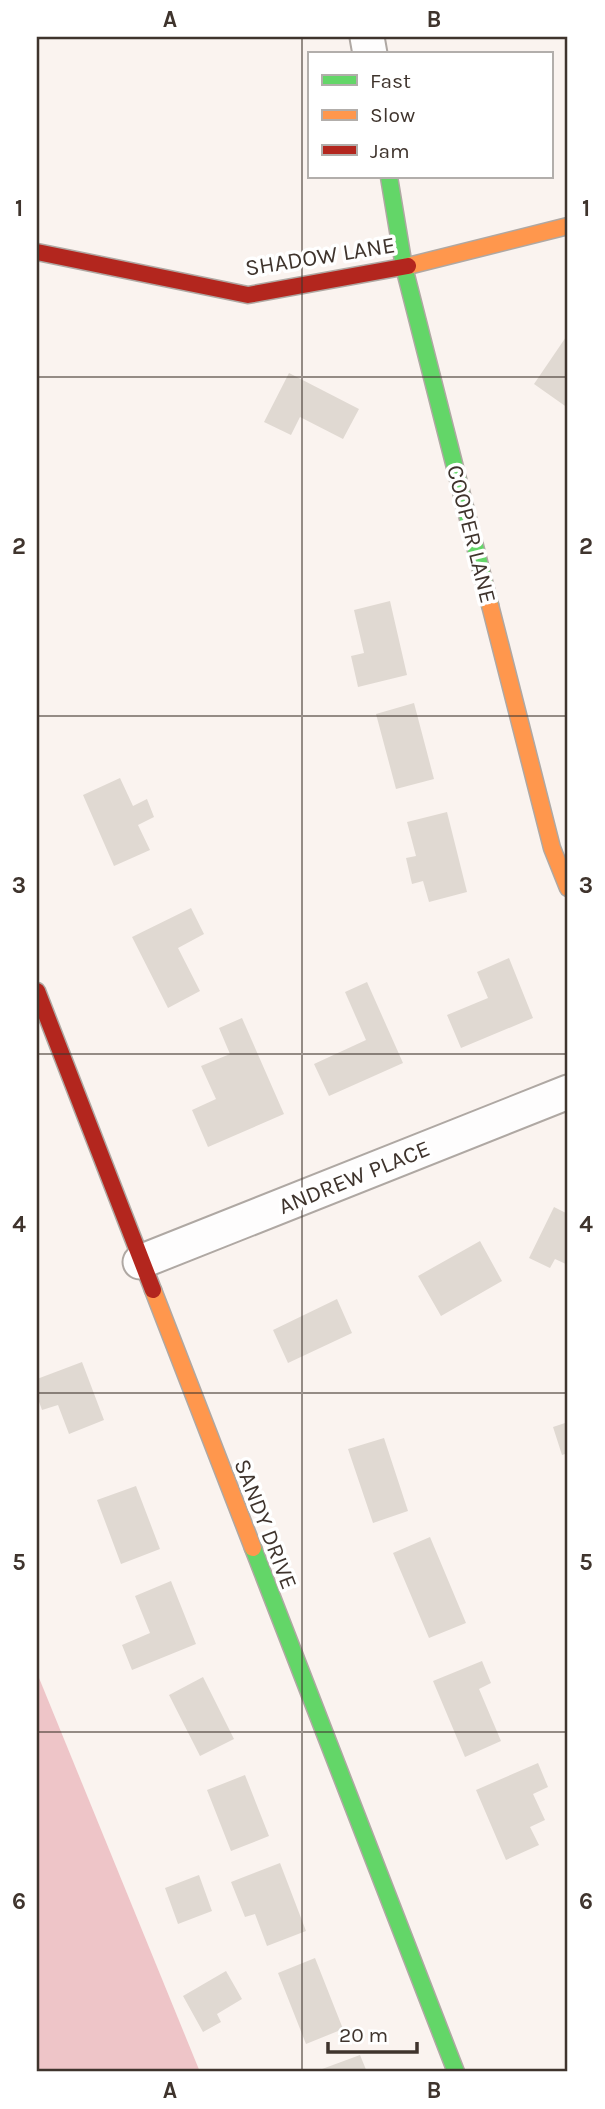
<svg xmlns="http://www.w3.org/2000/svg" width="605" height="2109" font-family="Karla,sans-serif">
<rect width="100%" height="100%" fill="#faf3ef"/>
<!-- forest -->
<path fill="#eec5c8" d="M37 1673 200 2072H37Z"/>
<!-- building -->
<path fill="#e0d9d2" d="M568 334V408L534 384Z
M289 373 359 409 343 439 300 417 291 435 264 422Z
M390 601 407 675 358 687 351 656 364 653 354 610Z
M414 703 434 779 396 789 376 714Z
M120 778 133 806 147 799 154 817 138 825 150 850 114 866 83 795Z
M447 812 467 892 429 902 423 881 412 884 406 858 416 856 407 822Z
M191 908 204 934 178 948 200 991 168 1008 132 937Z
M509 958 533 1018 461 1048 447 1015 488 998 477 972Z
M367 982 403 1063 329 1096 314 1064 366 1040 345 992Z
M242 1018 284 1114 208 1147 192 1110 216 1099 201 1066 230 1054 219 1028Z
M554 1207 568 1214V1265L555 1259 550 1268 529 1258Z
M480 1241 502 1281 441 1316 418 1276Z
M337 1299 352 1333 288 1363 273 1330Z
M82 1362 104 1420 69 1434 58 1405 42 1410 37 1396V1379Z
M568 1422V1453L562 1455 553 1427Z
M384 1438 408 1511 373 1523 348 1449Z
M136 1486 160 1549 121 1564 97 1500Z
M430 1537 466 1623 429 1638 393 1553Z
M171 1581 196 1644 132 1670 122 1645 150 1633 135 1596Z
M482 1661 491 1683 479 1689 501 1741 465 1757 433 1681Z
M203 1677 234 1739 200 1756 169 1695Z
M538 1763 548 1787 533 1794 545 1820 530 1827 539 1845 506 1860 476 1790Z
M245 1775 269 1836 231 1851 207 1790Z
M280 1863 306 1931 267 1946 255 1914 245 1917 231 1882Z
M199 1875 212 1911 178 1924 165 1888Z
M315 1958 343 2029 306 2044 278 1973Z
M226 1971 242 1999 217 2014 221 2022 203 2032 183 1996Z
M360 2055 367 2072H314Z"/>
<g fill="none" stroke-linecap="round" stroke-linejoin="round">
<defs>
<path id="street" d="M367 37 370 54
M140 1262 568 1092"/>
<path id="fast" d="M389 177 404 267 490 605
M253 1548 456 2072"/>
<path id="slow" d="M408 266 568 226
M490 605 552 848 568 888
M153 1290 253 1548"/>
<path id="jam" d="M37 252 248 295 408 266
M37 991 153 1290"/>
</defs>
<!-- street casing -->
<use href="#street" stroke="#afa8a3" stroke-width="37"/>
<!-- fast casing -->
<use href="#fast" stroke="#afa8a3" stroke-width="19"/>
<!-- slow casing -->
<use href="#slow" stroke="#afa8a3" stroke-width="19"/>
<!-- jam casing -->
<use href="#jam" stroke="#afa8a3" stroke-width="19"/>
<!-- street -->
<use href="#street" stroke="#fefdfd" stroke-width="33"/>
<!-- fast -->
<use href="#fast" stroke="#63d668" stroke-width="16"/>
<!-- slow -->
<use href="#slow" stroke="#ff974d" stroke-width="16"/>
<!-- jam -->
<use href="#jam" stroke="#b3261e" stroke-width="16"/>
</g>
<!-- grid -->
<path fill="none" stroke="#3f342d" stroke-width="2" stroke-opacity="0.55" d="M302 37V2072M37 377H568M37 716H568M37 1054H568M37 1393H568M37 1732H568"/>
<g text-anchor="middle" stroke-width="7" stroke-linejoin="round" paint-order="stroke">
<!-- street labels -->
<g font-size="23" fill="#3f342d" stroke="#fff">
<text transform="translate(320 256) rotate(-9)" y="8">SHADOW LANE</text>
<text transform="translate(472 534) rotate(76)" y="8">COOPER LANE</text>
<text transform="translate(354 1177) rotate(-22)" y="8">ANDREW PLACE</text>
<text transform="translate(266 1524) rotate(69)" y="8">SANDY DRIVE</text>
</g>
</g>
<!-- border -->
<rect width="605" height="2109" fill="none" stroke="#ffffff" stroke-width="77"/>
<!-- legend -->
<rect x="308" y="52" width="245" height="126" fill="#ffffff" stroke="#b2aeab" stroke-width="2"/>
<rect x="322" y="75" width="35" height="10" fill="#63d668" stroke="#b2aeab" stroke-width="2"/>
<text x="370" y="88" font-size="21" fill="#3f342d">Fast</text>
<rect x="322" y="110" width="35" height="10" fill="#ff974d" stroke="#b2aeab" stroke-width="2"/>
<text x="370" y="122" font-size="21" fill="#3f342d">Slow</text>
<rect x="322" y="145" width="35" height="10" fill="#b3261e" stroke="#b2aeab" stroke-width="2"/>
<text x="370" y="158" font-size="21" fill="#3f342d">Jam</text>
<!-- scale -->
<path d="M328 2042v10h89v-10" fill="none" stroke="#3f342d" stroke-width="3.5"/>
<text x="339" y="2042" font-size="21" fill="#3f342d" stroke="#ffffff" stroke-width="5" paint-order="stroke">20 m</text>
<rect x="38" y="38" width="528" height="2032" fill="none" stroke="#3f342d" stroke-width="2.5"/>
<g font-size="23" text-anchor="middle" font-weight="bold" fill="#3f342d">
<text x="170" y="27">A</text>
<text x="434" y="27">B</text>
<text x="19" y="216">1</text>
<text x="586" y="216">1</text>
<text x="19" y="554">2</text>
<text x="586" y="554">2</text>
<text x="19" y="893">3</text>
<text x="586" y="893">3</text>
<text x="19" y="1232">4</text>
<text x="586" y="1232">4</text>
<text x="19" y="1570">5</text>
<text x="586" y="1570">5</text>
<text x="19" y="1909">6</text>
<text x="586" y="1909">6</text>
<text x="170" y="2098">A</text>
<text x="434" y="2098">B</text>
</g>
</svg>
